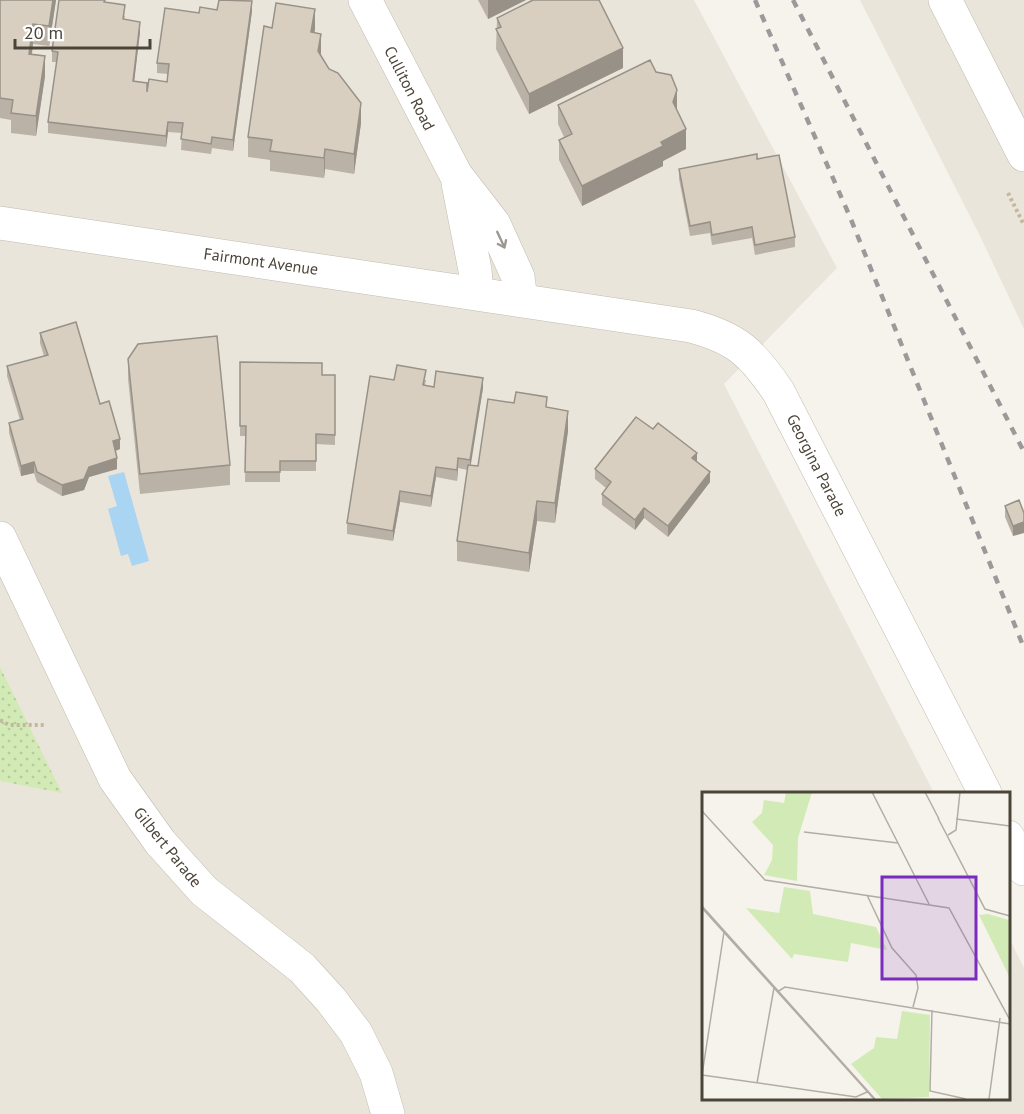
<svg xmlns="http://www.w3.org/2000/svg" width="1024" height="1114" font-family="'PT Sans',sans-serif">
<defs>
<pattern id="park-dots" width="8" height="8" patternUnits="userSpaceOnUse" patternTransform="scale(1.5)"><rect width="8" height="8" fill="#d2eab5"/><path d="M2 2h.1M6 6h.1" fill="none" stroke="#b6ca9c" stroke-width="1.8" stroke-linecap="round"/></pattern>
</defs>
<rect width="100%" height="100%" fill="#f6f3ec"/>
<!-- residential -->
<path fill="#eae5da" d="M0 0H694L837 268 724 384 934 793H703V1098H1008V936L1024 968V1114H0Z
M860 0H1024V329L980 236Z"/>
<!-- park -->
<path fill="url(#park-dots)" d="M0 667 62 793 0 781Z"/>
<!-- water -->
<path fill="#a9d4f2" d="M124 472 149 561 132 566 128 554 121 556 108 509 117 506 108 476Z"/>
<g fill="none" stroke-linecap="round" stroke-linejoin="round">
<defs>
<path id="minor" d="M365 0 456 175 494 224 518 277 521 300
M945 0 1024 155
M458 183 475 270 477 293
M0 223 691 326C737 338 752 353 778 391L985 793
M0 538 115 779 160 842 204 891 302 968 331 1000 356 1033 376 1073 388 1114
M1008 837 1024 869"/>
</defs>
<!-- minor casing -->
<use href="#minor" stroke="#c2bbae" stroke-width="34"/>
<!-- path -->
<path stroke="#c4b79f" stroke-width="4" stroke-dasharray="3 3" stroke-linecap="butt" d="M1008 193 1024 225
M0 720 9 725H44"/>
<!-- minor -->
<use href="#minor" stroke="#fff" stroke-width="33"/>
<!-- rail -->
<path stroke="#9a9a9a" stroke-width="4.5" stroke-dasharray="8 8" stroke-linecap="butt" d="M755 0 850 217 1024 648
M793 0 1024 452"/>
</g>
<!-- wall -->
<path fill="#bab2a6" d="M0 0H56L49 46 33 44 32 54 45 76 36 136 11 133V120L0 118Z
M478 0H526L488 19Z
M106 3 125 16 124 20 140 32 134 81 147 92 167 82 168 74 157 73V63L199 13 217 10 252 11 233 151 212 148 211 154 181 150 182 133 168 132 166 147 48 133V122L57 62H52V51Z
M497 18 623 68 529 114 496 49Z
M272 28 315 29 314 33 320 55 361 123 354 174 325 169 324 178 270 171V160L248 157V137Z
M558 105 677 110 686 149 663 161V166L582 206 559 160V140L564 137 558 124Z
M757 159 795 237V247L755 255 752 238 712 245 710 233 690 236 679 179V169Z
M40 333 100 404 120 449 115 451 117 469 89 477 84 490 62 496 37 482 34 473 21 476 9 433V423L20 420 7 376V366L44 356 40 343Z
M128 359 230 465V485L140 494 128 379Z
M240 362 322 375H335V445L316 444V471H280V482H245L246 436H240Z
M394 380H426L425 386 434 387 483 388 470 465 478 466 547 407 568 431 555 523 537 521 529 572 457 561V541L468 470 458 468 457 481 436 477 431 507 400 502 393 541 347 534V523Z
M697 463 710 482 668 537 644 518 635 530 602 505V494L606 488 595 479V469Z
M1019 500 1013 536 1005 517V506Z"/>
<!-- shaded-wall -->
<path fill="#979187" d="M53 0H56L49 46V26Z
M488 0H526L488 19Z
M252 1V11L233 151V140Z
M315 9V29L311 52V32Z
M140 22V32L133 92V81Z
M33 24V44L29 74V54Z
M321 34V54L318 71V51Z
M623 48V68L529 114V94Z
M45 56V76L36 136V116Z
M677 90V110L673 122V102Z
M361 103V123L354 174V154Z
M168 122V132L166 147V136Z
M686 129V149L663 161V166L582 206V186Z
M325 149V169L324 178V158Z
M483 378V388L470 470V460Z
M568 411V431L555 523V503Z
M120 439V449L113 452V441Z
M697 453V463L692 458Z
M117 458V469L89 477 84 490 62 496V485L89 467Z
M458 458V468L457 481V470Z
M34 462V473L21 476V466Z
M436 467V477L431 507V496Z
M710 472V482L668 537V526Z
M400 491V502L393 541V531Z
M537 501V521L529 572V553Z
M644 508V518L635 530V520Z
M1024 522V533L1013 536V526Z"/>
<!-- building -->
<path fill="#d8cfc1" stroke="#979187" stroke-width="1.5" d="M0 0H53L49 26 33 24 29 54 45 56 36 116 11 113 13 100 0 98Z
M59 0H105L104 2 125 5 123 19 140 22 133 81 147 83V92L149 79 167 82 169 64 157 63 165 8 199 13 200 7 217 10 219 0 252 1 233 140 212 137 211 144 181 139 183 123 168 122 166 136 48 122 58 52 52 51Z
M533 0H599L623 48 529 94 496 29 501 27 497 18Z
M276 3 315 9 311 32 321 34 318 51 329 69 338 73 361 103 354 154 325 149 324 158 270 151 272 140 248 137 264 26 272 28Z
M650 60 656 72 671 75 677 90 673 102 686 129 661 142 663 146 582 186 559 140 572 134 558 105Z
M757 154V159L779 155 795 237 755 245 752 227 712 235 710 222 690 226 679 169Z
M76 322 100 404 109 401 120 439 113 441 117 458 89 467 84 479 62 485 37 472 34 462 21 466 9 423 23 419 7 366 48 355 40 333Z
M217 336 230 465 140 474 128 359 138 344Z
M240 362 322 363V375H335V435L316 434V461H280V472H245L246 426H240Z
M397 365 426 370 423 385 434 387 436 371 483 378 470 460 458 458 457 470 436 467 431 496 400 491 393 531 347 523 370 376 394 380Z
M516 392 547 397 546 407 568 411 555 503 537 501 529 553 457 541 468 465 478 466 488 399 514 403Z
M636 417 653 429 658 423 697 453 692 458 710 472 668 526 644 508 635 520 602 494 611 482 595 469Z
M1019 500 1024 513V522L1013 526 1005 506Z"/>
<!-- one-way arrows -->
<defs><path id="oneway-shaft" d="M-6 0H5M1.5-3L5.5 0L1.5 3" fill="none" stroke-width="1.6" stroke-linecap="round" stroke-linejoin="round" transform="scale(1.5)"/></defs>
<use stroke="#9c9892" href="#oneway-shaft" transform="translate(501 240) rotate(65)"/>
<g text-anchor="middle" stroke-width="4.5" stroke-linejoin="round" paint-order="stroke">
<!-- street labels -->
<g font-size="16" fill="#4b4439" stroke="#fff">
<text transform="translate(410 88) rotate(63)" y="6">Culliton Road</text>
<text transform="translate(261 261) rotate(8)" y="6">Fairmont Avenue</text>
<text transform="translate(817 465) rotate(63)" y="6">Georgina Parade</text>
<text transform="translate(168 847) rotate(51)" y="6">Gilbert Parade</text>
</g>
</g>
<!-- overview -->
<g transform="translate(702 792)">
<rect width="308" height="308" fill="#f6f3ec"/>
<path d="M84 0H110L96 46 95 89 62 83 70 68 71 53 50 30 60 21 62 8 82 11ZM82 95 108 99 111 122 174 135 185 158 149 151 146 170 92 162 90 167 44 116 77 121ZM286 122 307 128V184L277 123ZM200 219 228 223 227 305 180 307 149 272 172 256 174 245 195 247Z" fill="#d2eab5"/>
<path fill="none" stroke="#b2ada4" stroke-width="1.5" d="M170 0 227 112M223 0 237 27M0 19 63 88 247 116 308 228M236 26 283 117 308 124M254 27 308 34M102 40 196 51M246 43 254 38 258 0M165 103 190 156 214 183 216 196 211 215M0 114 173 307M0 116 172 307M75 200 83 195 308 232M230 218 228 299 264 307M0 283 154 305 165 300M0 283 22 140M55 291 72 196M287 307 298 226"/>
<path fill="#7b2cbf" fill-opacity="0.15" stroke="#7b2cbf" stroke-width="3" d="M180 85H274V187H180Z"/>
<rect width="308" height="308" fill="none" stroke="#4b4439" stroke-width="3"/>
</g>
<!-- scale -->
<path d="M15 39v9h135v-9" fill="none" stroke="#4b4439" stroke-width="3"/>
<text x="24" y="39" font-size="18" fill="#4b4439" stroke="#ffffff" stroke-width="4.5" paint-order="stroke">20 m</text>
</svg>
